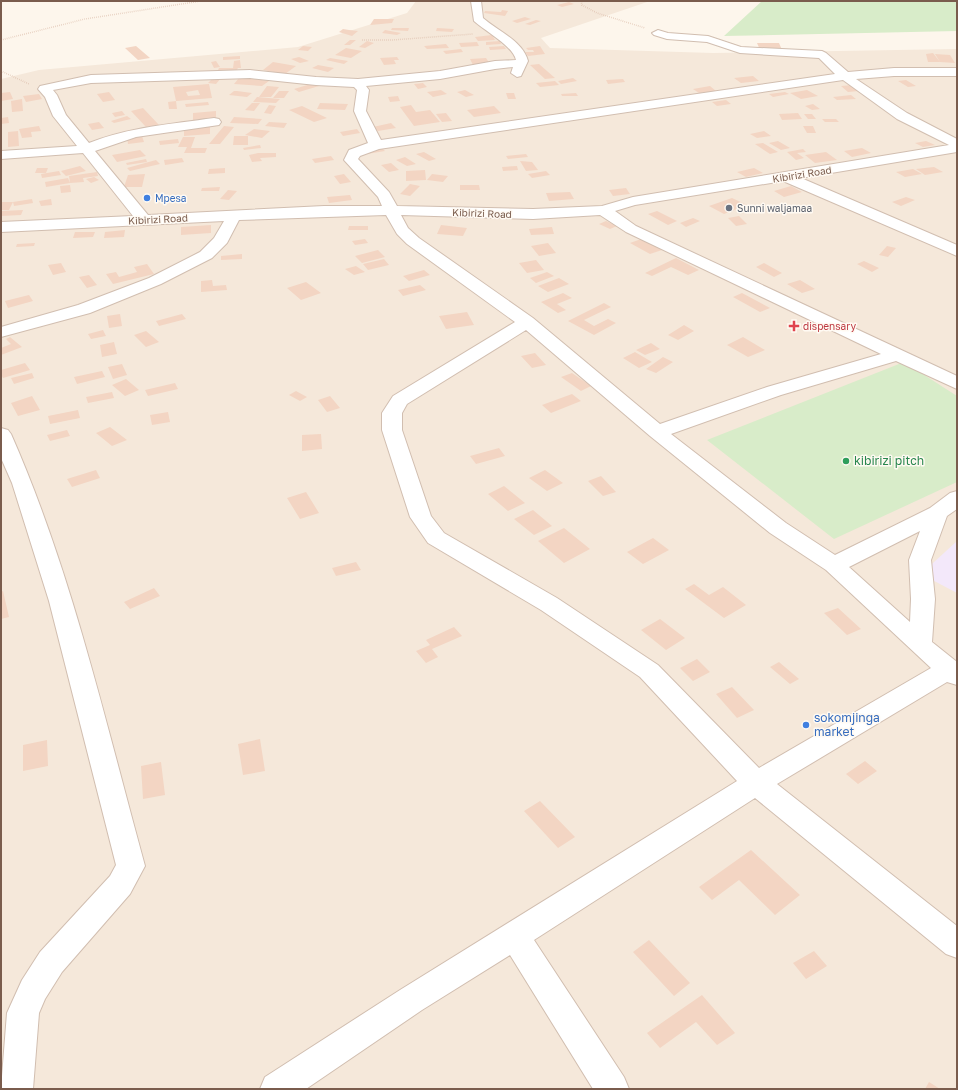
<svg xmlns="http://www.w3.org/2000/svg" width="958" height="1090" font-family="'Golos Text',sans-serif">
<rect width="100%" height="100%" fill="#fdf6ec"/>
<!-- residential -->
<path fill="#f5e8da" d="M416 1H650L541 38 550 48 713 53 957 49V1089H1V79L39 70 298 47 407 13Z"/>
<!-- education -->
<path fill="#f3e8fa" d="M957 541V593L921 574Z"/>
<!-- green -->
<path fill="#d8ecc9" d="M762 1H957V31L724 36Z
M904 362 957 396V482L834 539 707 440Z"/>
<!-- building -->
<path fill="#f3d5c3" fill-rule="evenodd" d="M569 2 574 4 562 7 557 5Z
M502 10 508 11 505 16 484 13 485 11 501 12Z
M525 17 531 19 517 23 512 21Z
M374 19H394L392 23 370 25Z
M536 20 541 21 530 25 525 24Z
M392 28H409L408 31 391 30Z
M437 28 454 29 452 32 436 31Z
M343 29 349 30 358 31 352 36 339 32Z
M385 30 401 33 397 35 382 33Z
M492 35 495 40 478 41 475 37Z
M350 40H356L350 45H344Z
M367 41 374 43 365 48 359 47Z
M500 41 501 44 486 45V42Z
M477 42 479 46 461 47 459 43Z
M757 43H779L782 50H760Z
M446 44 449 48 427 49 424 46Z
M136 46 150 58 138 60 125 48Z
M303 46 312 47 308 51 298 50Z
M504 46 506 49 490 50 489 47Z
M540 46 545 54 528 56 525 52H534L533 50H528L526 48Z
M346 48 362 51 351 58 335 55Z
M461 49 463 52 446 54 443 51Z
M933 53 940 62H928L926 54Z
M935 54 950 55 955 63 940 62Z
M240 56V59L223 60V57Z
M299 57 309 61 300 63 291 59Z
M397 57 399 60H394L396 64 384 65 380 58Z
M330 58 348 61 344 64 326 60Z
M486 58 490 64 473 65 470 59Z
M240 60 241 68H233L234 61Z
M216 61 220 67 214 68 211 62Z
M273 62 296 66 285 74 263 70Z
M539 64 555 78 545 79 530 65Z
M318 65 334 68 328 72 312 68Z
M219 68H238L236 71 218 70Z
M255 76 262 79H255L269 81 262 86 234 84 239 78 254 79Z
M753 76 759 81 741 83 734 78Z
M213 78H221L216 84 208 83Z
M573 78 577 81 561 84 558 81Z
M623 79 625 82 608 84 606 80Z
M906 80 916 86 908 87 898 81Z
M555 81 559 85 540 87 536 83Z
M314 83 319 86 299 92 294 89Z
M423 83 427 87 418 89 414 84Z
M209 84 212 98 176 101 173 87ZM198 90 200 95 188 96 186 92Z
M852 85 859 91 848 92 841 86Z
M267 86 279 87 271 97H259Z
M710 86 716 91 699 93 693 89Z
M441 90 447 94 433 97 427 92Z
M465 90 474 95 466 97 457 92Z
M807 90 818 96 801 99 790 93Z
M234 91H237L252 93 247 97 229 95Z
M279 91H289L284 98H273Z
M10 92 13 99 1 101V93Z
M109 92 115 100 103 102 97 94Z
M785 92 789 94 773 97 769 94Z
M506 93H514L516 99H508Z
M576 93 578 96H562L561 94Z
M39 94 42 99 26 102 23 96Z
M851 95 856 99 837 100 833 97Z
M398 96 400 101 390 102 388 97Z
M257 97 280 99 276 103 253 102Z
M22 99 23 111 12 112 11 101Z
M726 100 731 104 717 106 712 102Z
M176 101 177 109H169L168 102Z
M208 102 209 105 186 107 185 104Z
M252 103H260L254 111 245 110Z
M320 103 348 104 345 110 317 109Z
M813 104 820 109 812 110 805 106Z
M269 105 276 106 271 114 264 113Z
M411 105 416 112 430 110 440 122 414 126 400 107Z
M302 106 327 118 314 122 289 110Z
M494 106 501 113 474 117 467 110Z
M143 108 159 125 146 127 131 111Z
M122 111 125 115 115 117 112 113Z
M216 111V118L193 120V113Z
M446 113 452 121 442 122 436 114Z
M798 113 802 119 782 120 779 114Z
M804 114H812L816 119H808Z
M127 116 131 119 114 123 111 121Z
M8 117 9 123 1 124V118Z
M234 117 262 119 258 124 230 123Z
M822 119H836L839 122H825Z
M99 122 104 128 92 130 88 124Z
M269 122 287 123 284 128 265 126Z
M391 123 396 128 378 131 373 127Z
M39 126 41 131 31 132 32 137 22 138 19 129Z
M210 126V134L184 136V128Z
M224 126 234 127 220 144H209Z
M803 126H813L816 133H807Z
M254 129 270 131 262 138 245 135Z
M357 129 360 133 343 136 340 132Z
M18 131 19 146 8 147V132Z
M764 131 771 136 757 138 750 134Z
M142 136 144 142 128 144 127 138Z
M234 136H248V145H233Z
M183 137H195L191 148H207L205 153H184L187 147H178Z
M178 139 179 143 160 145 159 141Z
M778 141 790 148 781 150 769 143Z
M926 141 935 145 923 147 915 143Z
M763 143 778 152 770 154 755 144Z
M260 145 261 148 244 150 243 148Z
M382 148 385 151 367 154 365 150Z
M862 148 871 153 852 157 844 151Z
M803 149 806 152 797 153 804 158 796 160 787 152Z
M140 150 146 156 117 162 112 155Z
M424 152 436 159 429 161 416 154Z
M826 152 837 160 815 163 805 155Z
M258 153H276V157L260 158 262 161 252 162 249 155Z
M526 154 528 157 508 159 506 156Z
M331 156 334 160 315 163 312 159Z
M405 157 416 164 407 166 396 160Z
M182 158 184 162 165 165 164 160Z
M146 159 147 162 127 165 126 163Z
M156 160 160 164 130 171 127 168Z
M520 161 532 162 538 170 526 171Z
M391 163 399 170 389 172 381 165Z
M80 166 86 171 66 176 61 171Z
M517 166 518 170 503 171 502 167Z
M934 167 943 172 925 175 916 169Z
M37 168H48L46 173H35Z
M225 168V173L208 174 209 169Z
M754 168 763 173 746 177 737 172Z
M913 169 922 174 905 177 896 172Z
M425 170 426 180 406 181V171Z
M59 171 61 175 42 178 41 174Z
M546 171 550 175 532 178 528 174Z
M97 172 98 176 83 178 84 182 70 183 69 176Z
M145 174 142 187H124L128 175Z
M344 174 351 182 340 184 334 176Z
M432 174 448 176 443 182 427 180Z
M94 177 99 180 91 183 86 179Z
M68 178 70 183 46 187 45 182Z
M410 184 420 186 410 196 400 194Z
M70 185 71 192 61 193 60 186Z
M460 185H479L480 190H460Z
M791 186 802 192 784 197 774 191Z
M220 187 219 191H201L202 188Z
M626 188 630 194 613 196 609 190Z
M228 190 237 191 229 200 220 199Z
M570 192 574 199 549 201 546 193Z
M350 195 352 200 329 203 327 197Z
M906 197 915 200 901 206 892 202Z
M732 198 747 205 724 214 709 206Z
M32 199 33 203 14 206 13 202Z
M51 199 52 205 41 206 39 201Z
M2 202H13L9 210H1Z
M23 210 21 215 1 216 2 211Z
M657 211 677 221 668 225 648 214Z
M739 216 747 224 736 226 728 218Z
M693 218 700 221 686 227 680 223Z
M606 221 617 226 610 229 599 224Z
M211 225V233L181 235V227Z
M441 225 467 228 463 236 437 234Z
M349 226H368V230H348Z
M552 227 554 234 531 235 529 229Z
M125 230 124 237 104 238 105 232Z
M75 232H95L93 237 73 238Z
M644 238 665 249 650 254 630 243Z
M365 239 368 243 355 245 352 241Z
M35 243 34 246 16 247 17 244Z
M548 243 556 253 539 256 531 246Z
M887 246 896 248 888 257 879 255Z
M378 250 385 257 362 263 355 256Z
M242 254V259L221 260V256Z
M676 258 699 270 688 275 671 267 652 276 645 273Z
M384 259 389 265 368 270 363 264Z
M536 260 544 270 527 273 519 263Z
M864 261 879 268 872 272 857 264Z
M61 263 66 272 53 275 48 265Z
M764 263 782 273 774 277 756 267Z
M147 264 154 274 113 284 106 274 116 272 119 277 137 272 134 267Z
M356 266 365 272 354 275 345 269Z
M424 270 430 275 409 281 403 276Z
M547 272 554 276 536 283 530 278Z
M89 275 97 285 87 288 79 277Z
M559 278 569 284 548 292 538 286Z
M212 280 213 286 226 285 227 290 201 292V281Z
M800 280 815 289 802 293 787 284Z
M306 282 321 293 301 300 287 288Z
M420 285 426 290 403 296 398 290Z
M563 293 572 298 557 304 566 310 558 313 541 302Z
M742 293 770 308 760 312 733 297Z
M29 295 33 301 8 308 5 301Z
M604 303 611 307 584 320 594 326 608 319 616 323 594 335 568 321Z
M467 312 474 325 446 329 439 316Z
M120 314 122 326 109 328 107 316Z
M182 314 186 319 159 326 156 321Z
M684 325 694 331 678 340 668 335Z
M103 330 106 336 91 339 88 334Z
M146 331 159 342 146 347 134 335Z
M10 337 22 347 1 355V348L11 344 6 339Z
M743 337 765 350 748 357 727 345Z
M114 342 117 354 102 357 100 345Z
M651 343 660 349 645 355 636 350Z
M635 352 652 362 639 368 623 358Z
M535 353 546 365 532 368 521 356Z
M663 357 673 362 656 373 646 369Z
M25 363 30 370 3 378 1 375V370Z
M122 364 127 375 113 379 108 367Z
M102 371 105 377 77 384 74 377Z
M32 373 34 378 14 384 11 378Z
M572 373 591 386 581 391 561 377Z
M126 379 139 390 125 396 112 385Z
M175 383 178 389 148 396 145 390Z
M296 391 307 397 300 401 289 395Z
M112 392 114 398 88 403 86 397Z
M572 394 581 401 551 413 542 405Z
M32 396 40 410 18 416 11 403Z
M330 396 340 408 327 412 318 400Z
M78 410 80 418 50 424 48 416Z
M168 412 170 422 152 425 150 415Z
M110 427 127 440 112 446 96 433Z
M67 430 70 436 50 441 47 435Z
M321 434 322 449 302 451V435Z
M499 448 505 456 476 464 470 456Z
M96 470 100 478 72 487 67 479Z
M545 470 563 483 547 491 529 478Z
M601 476 616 492 603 496 588 481Z
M504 486 525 503 508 511 488 494Z
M306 492 319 513 300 519 287 498Z
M533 510 552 526 534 535 514 519Z
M564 528 590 549 564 563 538 541Z
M653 538 669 550 643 564 627 552Z
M356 562 361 570 336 576 332 568Z
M694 584 709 595 723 587 746 605 724 618 685 589Z
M154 588 160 596 130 609 124 602Z
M3 591 9 617 1 619V592Z
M838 608 861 629 847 635 824 613Z
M660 619 685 638 666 650 641 630Z
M454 627 462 636 432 649 438 657 426 663 416 651 430 645 426 640Z
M697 659 710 672 693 681 680 668Z
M779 662 799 679 790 684 770 667Z
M732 687 754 710 737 718 716 694Z
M260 739 265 771 243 775 238 744Z
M47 740 48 766 23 771V745Z
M865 761 877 771 858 784 846 774Z
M161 762 165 795 143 799 141 766Z
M540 801 575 837 558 848 524 811Z
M751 850 800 895 775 915 739 880 712 900 699 887Z
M649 940 690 983 674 996 633 952Z
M814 951 827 966 806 979 793 963Z
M702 995 735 1033 717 1045 696 1022 660 1048 647 1033Z
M929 1082 940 1089H925Z"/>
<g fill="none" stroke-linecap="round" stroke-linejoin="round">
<defs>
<path id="minor" d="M471 1H481L483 18C498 31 523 41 528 61L521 76 517 77 511 73 513 67 495 69 440 79 366 86 369 90 366 111 381 140 835 74 819 58 740 53 707 42 667 39 654 35 652 33 658 30 668 33 708 36 741 47 822 51 826 53 848 72 894 68H957V76H894L856 79 907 113 957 139V152L801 178 957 245V256L783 181 635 205 615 211 636 226 957 376V389L896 361 781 395 671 434 786 523 835 555 930 508 950 493 957 491V509L947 516 931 560 935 599 932 642 957 662V685L947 682 777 784 957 926V958L946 954 755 798 534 940 624 1077 629 1089H593L510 955 422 1010 306 1089H260L265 1077 400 990 737 781 640 677 541 610 428 543 410 517 382 430V413L393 396 515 322 407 244 397 234 386 215 239 220 227 243 212 258 161 284 90 313 1 337V327L78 305 149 278 200 252 214 238 224 221 1 232V222L133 216 83 153 1 159V151L77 146 53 116 45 97 38 89 40 86 91 75 250 70 316 77 358 79 440 71 495 61 516 60C513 46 485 31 474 21ZM250 78 316 85 354 87 357 90 354 111 368 143 349 150 344 160 378 197 382 206H324L148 215 95 151 136 137 219 125 221 122 219 119 214 118C172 124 129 127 89 143L66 115 57 95 53 90 91 83ZM843 80 897 119 949 145 633 197 602 206 533 209 397 206 389 192 358 159 360 156 379 149ZM401 215 533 219 600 215 626 232 881 354 767 387 660 424 533 318 419 238 408 228ZM526 330 650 436 770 533 826 570 931 668 759 768 658 665 557 598 444 533 431 516 402 430V413L407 404ZM920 531 909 560 911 599 910 622 849 567Z
M1 428 8 430 11 434C72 572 105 721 145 866L130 894 62 972 45 999 39 1013 33 1089H1L7 1013 22 980 40 952 110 876 116 865 49 601 12 483 1 458Z"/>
</defs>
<!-- minor casing -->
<use href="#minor" stroke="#d1beb0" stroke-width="2"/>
<!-- path -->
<path stroke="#d9b8a5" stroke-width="1.5" stroke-dasharray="0.5 1.5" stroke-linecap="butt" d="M581 1 582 5 597 13 645 28
M1 40 85 19 201 1
M362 40H392L473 34
M1 71 29 84"/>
<!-- minor -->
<use href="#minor" fill="#fff" fill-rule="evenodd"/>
</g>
<!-- markers -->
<g fill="#3f7fe0" stroke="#fffaf3" stroke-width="1.5">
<circle cx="147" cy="198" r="4"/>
<circle cx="806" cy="725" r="4"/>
</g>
<circle fill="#6b7280" stroke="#fffaf3" stroke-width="1.5" cx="729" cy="208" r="4"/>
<path fill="#e0444e" stroke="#fffaf3" stroke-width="1.5" d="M792 320h4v4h4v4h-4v4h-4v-4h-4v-4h4z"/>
<circle fill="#2e9e5b" stroke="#fffaf3" stroke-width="1.5" cx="846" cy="461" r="4"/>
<g text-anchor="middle" stroke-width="3" stroke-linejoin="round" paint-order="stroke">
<!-- far-street labels -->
<g font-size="10" fill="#7a5c4d" stroke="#fffaf3">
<text transform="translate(802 174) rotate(-9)" y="4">Kibirizi Road</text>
<text transform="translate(482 213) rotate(2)" y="4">Kibirizi Road</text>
<text transform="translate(158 219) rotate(-3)" y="4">Kibirizi Road</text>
</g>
<!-- far-shop labels -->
<g font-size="10" fill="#366cbe" stroke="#fffaf3" text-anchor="start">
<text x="155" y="202">Mpesa</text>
</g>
<!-- far-worship labels -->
<g font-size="10" fill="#5b616d" stroke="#fffaf3" text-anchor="start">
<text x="737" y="212">Sunni waljamaa</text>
</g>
<!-- far-health labels -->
<g font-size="10" fill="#be3a42" stroke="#fffaf3" text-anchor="start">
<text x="803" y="330">dispensary</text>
</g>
<!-- leisure labels -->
<g font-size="12" fill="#27864d" stroke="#fffaf3" text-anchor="start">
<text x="854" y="465">kibirizi pitch</text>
</g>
<!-- shop labels -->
<g font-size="12" fill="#366cbe" stroke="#fffaf3" text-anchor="start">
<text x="814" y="722">sokomjinga<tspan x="814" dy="14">market</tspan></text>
</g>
</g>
<!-- border -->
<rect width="958" height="1090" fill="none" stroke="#7a5c4d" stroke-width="4"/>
</svg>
